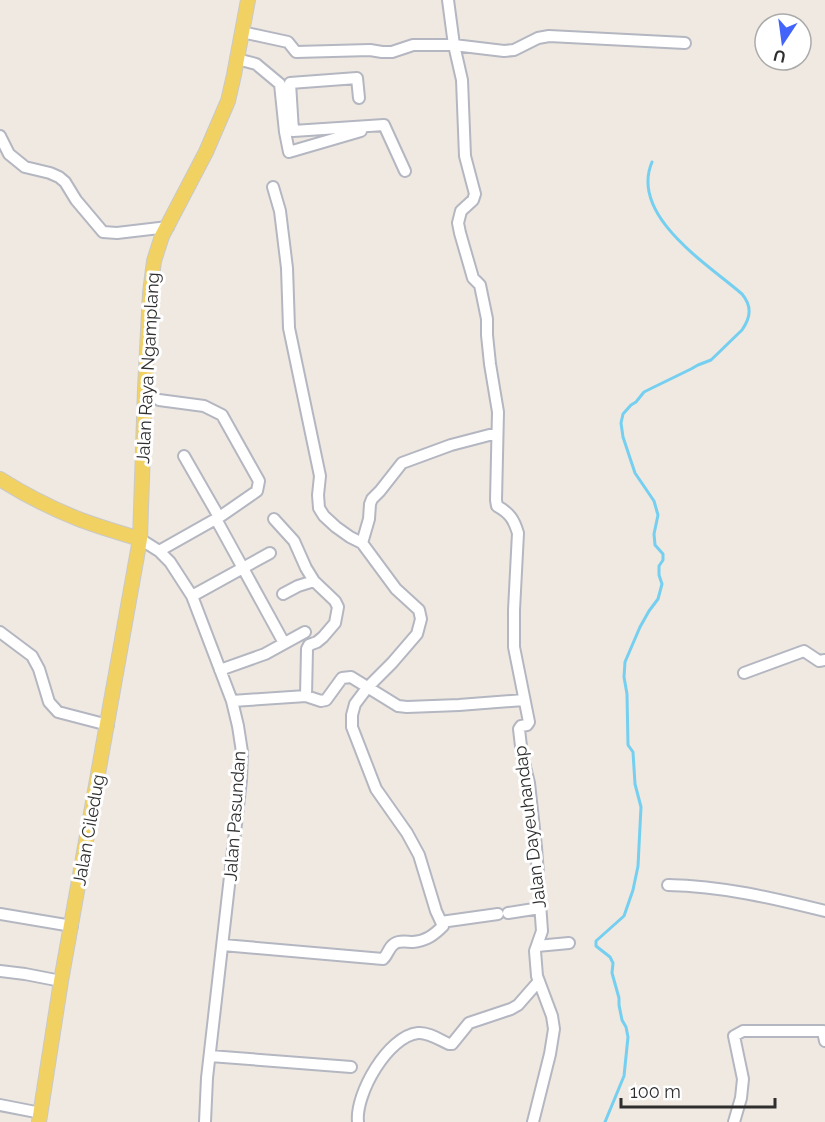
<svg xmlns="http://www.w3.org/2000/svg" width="825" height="1122" font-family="Raleway,sans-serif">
<rect width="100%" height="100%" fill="#efe9e1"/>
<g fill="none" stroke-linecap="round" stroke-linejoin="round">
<!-- stream -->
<path stroke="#75cff0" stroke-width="3" d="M605 1122 624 1076 628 1037 626 1027 622 1020 619 1005V998L612 973 613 963 610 957 596 946V941L624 916 633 890 638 866 641 807 635 784 633 752 628 745 627 694 624 677 625 662 640 627 649 611 658 599 662 584 659 575V566L663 560V554L655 545 654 534 658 515 654 501 635 473 623 437 621 423 623 414 631 405 636 402 644 392 650 389 691 369 698 365 711 360 742 330C751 317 752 306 742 294 709 265 629 216 652 162"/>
<defs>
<path id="minor" d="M448 0 454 45 462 80 465 156 475 194 473 200 461 211 458 223 460 233 473 278 480 285 487 319V335L490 364 498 412 496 500 497 506C510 513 514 520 518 533L514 610V647L529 722 527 725 521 726 519 729 522 755 529 783 536 847 542 931 535 951 537 976 552 1016 554 1029 550 1054 533 1122
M242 32 288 42 296 52 370 50 382 52H392L413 45H454L504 51 514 50 538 38 549 36 685 43
M237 59 256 64 280 84 285 132 289 152 361 131
M359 98 357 78 290 83 293 131 384 125 405 171
M0 136 9 154 25 167 50 173 59 177 65 182 76 200 103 232 117 233 168 227
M184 456 219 517
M216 519 284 643
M274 519 294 541 306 568 314 581 335 601 338 607 335 623 323 637 317 642 309 645 307 649 306 696
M140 539 159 551 170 562 192 596 232 701 238 726 242 752 241 780 207 1078 205 1122
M362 543 369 519 370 504 372 499 380 491 402 463 451 445 497 433
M159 551 221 516 257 491 259 481 222 415 204 406 159 400
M283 594 298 586 314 581
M192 596 270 553
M0 632 32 656 39 669 49 702 58 712 108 725
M220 670 265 654 305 632
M744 673 804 651 819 661 825 660
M232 701 306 696 321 701 326 700 342 678 351 677 398 706 407 707 459 705 524 700
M668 885C722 886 773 898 825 911
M508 913 540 908
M0 914 72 926
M441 922 498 914
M223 945 383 959C388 955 388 948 394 944 399 940 407 942 413 942 426 941 434 935 443 926L436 911 419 855 407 833 376 789 352 727V715L355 704 367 688 392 663 417 634 421 619 419 610 396 589 362 543 350 537 336 527 324 516 319 508 318 495 320 476 289 328 287 268 280 211 273 187
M537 946 569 943
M0 971 25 974 61 981
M210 1056 351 1067
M0 1105 41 1113
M358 1122C355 1094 388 1036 418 1033 428 1032 440 1040 449 1044H452L469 1023 511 1009 518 1005 539 981
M734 1122 741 1098 743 1079 734 1036 743 1031H823L825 1041"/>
<path id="major" d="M0 479C25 495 53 509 81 520 100 527 120 533 140 539
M39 1122 61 981 140 539 145 389 150 293 154 261 162 236 206 152 228 101 234 75 248 0"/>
</defs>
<!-- minor casing -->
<use href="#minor" stroke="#b4b7c1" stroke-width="14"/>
<!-- major casing -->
<use href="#major" stroke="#c9c9c9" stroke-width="16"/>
<!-- minor -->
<use href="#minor" stroke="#fff" stroke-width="10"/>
<!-- major -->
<use href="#major" stroke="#f2d163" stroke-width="14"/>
</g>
<g text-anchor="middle" stroke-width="6" stroke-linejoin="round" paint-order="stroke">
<!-- street labels -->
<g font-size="18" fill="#2e2e2e" stroke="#fff">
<text transform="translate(148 368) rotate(-87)" y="6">Jalan Raya Ngamplang</text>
<text transform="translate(235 816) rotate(-86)" y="6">Jalan Pasundan</text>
<text transform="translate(530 827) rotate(-97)" y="6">Jalan Dayeuhandap</text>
<text transform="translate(89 830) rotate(-80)" y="6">Jalan Ciledug</text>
</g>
</g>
<!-- north arrow -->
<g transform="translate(783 42) rotate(193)"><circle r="28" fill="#ffffff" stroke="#ababab" stroke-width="1.5"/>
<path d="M0-4.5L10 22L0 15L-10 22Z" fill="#4264fb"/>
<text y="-9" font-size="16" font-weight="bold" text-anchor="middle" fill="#2e2e2e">U</text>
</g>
<!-- scale -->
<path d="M621 1098v9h154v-9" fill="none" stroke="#2e2e2e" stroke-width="3"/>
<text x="630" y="1098" font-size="18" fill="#2e2e2e" stroke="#ffffff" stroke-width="4.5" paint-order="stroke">100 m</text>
</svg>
